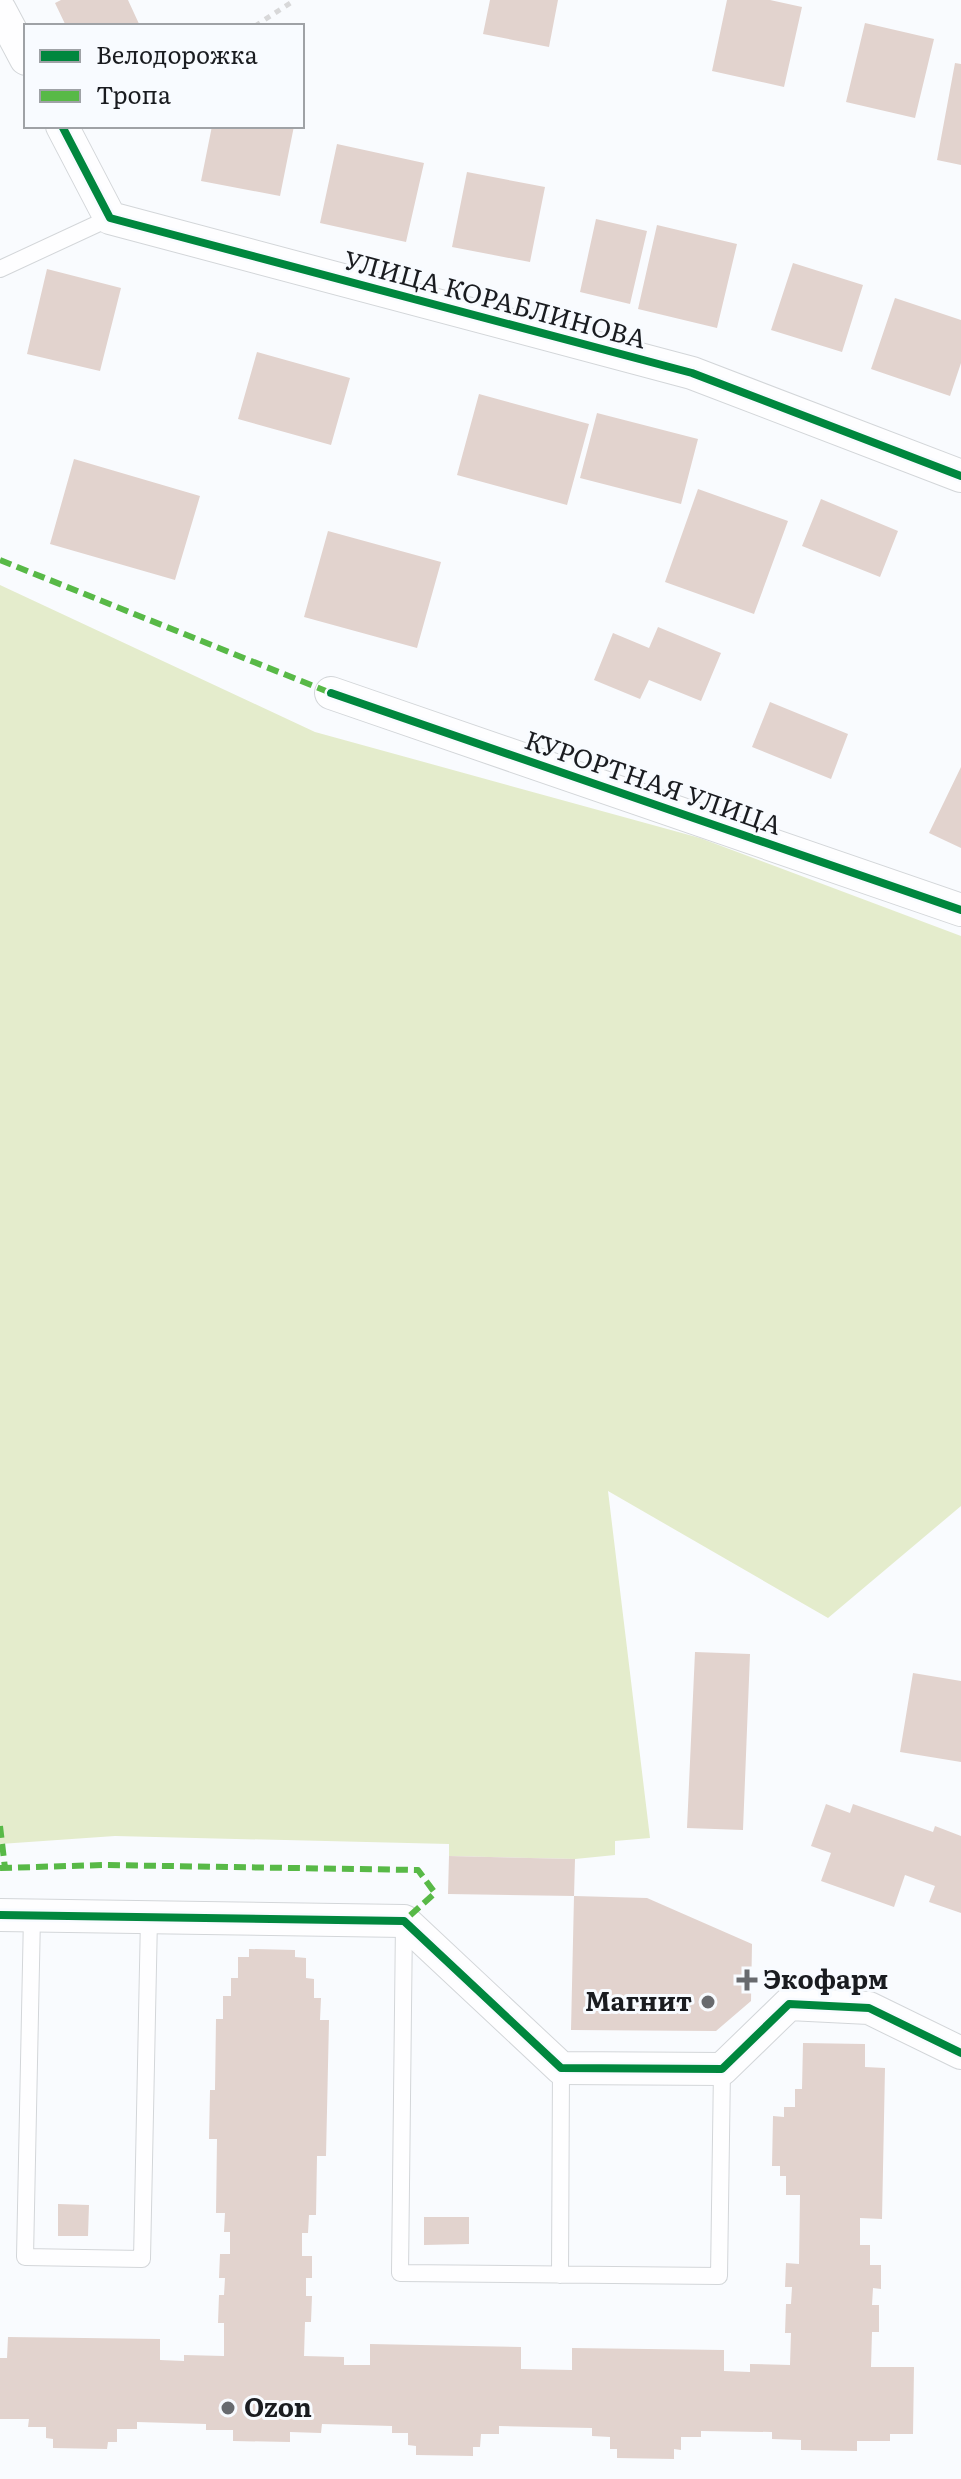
<svg xmlns="http://www.w3.org/2000/svg" width="961" height="2479" font-family="Literata,serif">
<rect width="100%" height="100%" fill="#f9fbfe"/>
<!-- green -->
<path fill="#e4eccc" d="M0 585 315 732 700 838 961 936V1506L828 1618 608 1491 650 1838 615 1841V1855L575 1859 449 1856V1844L115 1836 0 1844Z"/>
<!-- building -->
<path fill="#e2d3ce" d="M61 0H128L140 26H66L55 3Z
M490 0H558L549 47 483 34Z
M727 0H770L802 7 784 87 712 71Z
M865 23 934 39 915 118 846 102Z
M955 63 961 64V165L937 160Z
M212 126H294L280 196 201 181Z
M337 144 424 163 406 242 320 223Z
M467 172 545 187 530 262 452 247Z
M596 219 647 231 630 304 580 292Z
M657 225 737 244 717 328 638 309Z
M793 263 863 285 842 352 771 330Z
M47 269 121 288 100 371 27 354Z
M895 298 961 320V363L950 396 871 369Z
M257 352 350 378 331 445 238 419Z
M479 394 589 424 567 505 457 475Z
M597 413 698 439 681 504 580 478Z
M74 459 200 496 175 580 50 544Z
M698 489 788 521 754 614 665 582Z
M821 499 898 531 880 577 802 546Z
M328 531 441 562 417 648 304 617Z
M658 627 721 653 701 701 649 680 640 699 594 680 613 633 649 648Z
M770 702 848 734 831 779 752 747Z
M961 767V848L929 833Z
M695 1652 750 1654 743 1830 687 1828Z
M913 1673 961 1681V1762L900 1752Z
M826 1804 850 1813 853 1804 933 1832 935 1826 961 1836V1913L929 1902 935 1886 905 1875 894 1907 821 1881 831 1853 811 1846Z
M449 1856 575 1859 574 1896 448 1894Z
M574 1896 647 1898 752 1944 751 2001 716 2031 571 2030Z
M249 1949 295 1950V1957L306 1958V1978L314 1979V1998H321L320 2020H329L326 2156H317L316 2215H309L308 2233H302V2256H312V2278H306V2296H312L311 2322H305L304 2356 344 2357V2365H370V2344L521 2347V2369L572 2370V2348L724 2350V2371L750 2372V2364L790 2365 791 2333H785L786 2304H791L792 2287H785L786 2263 799 2264 800 2195H786V2176H780V2166H772L773 2116 784 2117V2107H795V2089H802L803 2043 865 2044V2067L885 2068 882 2219 860 2218V2245H870V2265H881V2289L873 2288 872 2305H879V2332H872L871 2367H914L913 2434H890V2441H857V2451L801 2450V2440L772 2439V2432L701 2431V2437H681V2450L674 2449V2459L617 2458V2449H610V2437L592 2436V2428L499 2426V2434H481L480 2447H473V2456L416 2455V2446L408 2445V2433H392V2426L322 2424 321 2433 290 2432V2442L233 2441V2430H206V2424L137 2422V2429H117V2442H108L107 2449 53 2448V2439L46 2438V2427H28L29 2419H0V2358H7L8 2337 160 2339V2360L184 2361V2355L224 2356V2323H218L219 2295H224L225 2278H219L220 2254H230V2232H224L225 2213H216L217 2139H209L210 2090H215L216 2019H223V1996H231V1978H238V1957H249Z
M58 2204 89 2205 88 2236H58Z
M424 2217H469V2244L424 2245Z"/>
<g fill="none" stroke-linecap="round" stroke-linejoin="round">
<defs>
<path id="lane" d="M0 269 110 218
M32 1916 25 2257 142 2259 149 1918
M404 1922 400 2273 719 2276 722 2069
M560 2275 561 2068"/>
<path id="street" d="M0 10 26 59
M62 126 110 218 692 373 961 476
M331 693 961 910
M0 1915 404 1921 561 2068 722 2069 789 2004 869 2008 961 2053"/>
</defs>
<!-- lane casing -->
<use href="#lane" stroke="#d3d6d9" stroke-width="18"/>
<!-- street casing -->
<use href="#street" stroke="#d3d6d9" stroke-width="34"/>
<!-- path -->
<path stroke="#d8d8d9" stroke-width="5" stroke-dasharray="6 6" stroke-linecap="butt" d="M255 26 295 0"/>
<!-- lane -->
<use href="#lane" stroke="#fefeff" stroke-width="16"/>
<!-- street -->
<use href="#street" stroke="#fefeff" stroke-width="32"/>
<!-- quiet -->
<path stroke="#58b947" stroke-width="6" stroke-dasharray="12 6" stroke-linecap="butt" d="M0 560 331 693
M0 1826 5 1868
M0 1868 104 1865 418 1870 435 1893 404 1921"/>
<defs>
<path id="cycleway" d="M62 126 110 218 692 373 961 476
M331 693 961 910
M0 1915 404 1921 561 2068 722 2069 789 2004 869 2008 961 2053"/>
</defs>
<!-- cycleway casing -->
<use href="#cycleway" stroke="#f8fbff" stroke-width="13"/>
<!-- cycleway -->
<use href="#cycleway" stroke="#00873e" stroke-width="8"/>
</g>
<!-- markers -->
<g fill="#686a6e" stroke="#f8fbff" stroke-width="3">
<path d="M743 1968h8v8h8v8h-8v8h-8v-8h-8v-8h8z"/>
<circle cx="708" cy="2002" r="8"/>
<circle cx="228" cy="2408" r="8"/>
</g>
<g text-anchor="middle" stroke-width="6" stroke-linejoin="round" paint-order="stroke">
<!-- street labels -->
<g font-size="26" fill="#1a1c20" stroke="#f8fbff">
<text transform="translate(495 300) rotate(15)" y="9">УЛИЦА КОРАБЛИНОВА</text>
<text transform="translate(653 783) rotate(19)" y="9">КУРОРТНАЯ УЛИЦА</text>
</g>
<!-- poi labels -->
<g font-size="26" font-weight="bold" fill="#1a1c20" stroke="#f8fbff" text-anchor="start">
<text x="763" y="1989">Экофарм</text>
<text x="692" y="2011" text-anchor="end">Магнит</text>
<text x="244" y="2417">Ozon</text>
</g>
</g>
<!-- legend -->
<rect x="24" y="24" width="280" height="104" fill="#f8fbff" stroke="#9fa2a6" stroke-width="2"/>
<rect x="40" y="50" width="40" height="12" fill="#00873e" stroke="#9fa2a6" stroke-width="2"/>
<text x="96" y="64" font-size="24" fill="#1a1c20">Велодорожка</text>
<rect x="40" y="90" width="40" height="12" fill="#58b947" stroke="#9fa2a6" stroke-width="2"/>
<text x="96" y="104" font-size="24" fill="#1a1c20">Тропа</text>
</svg>
